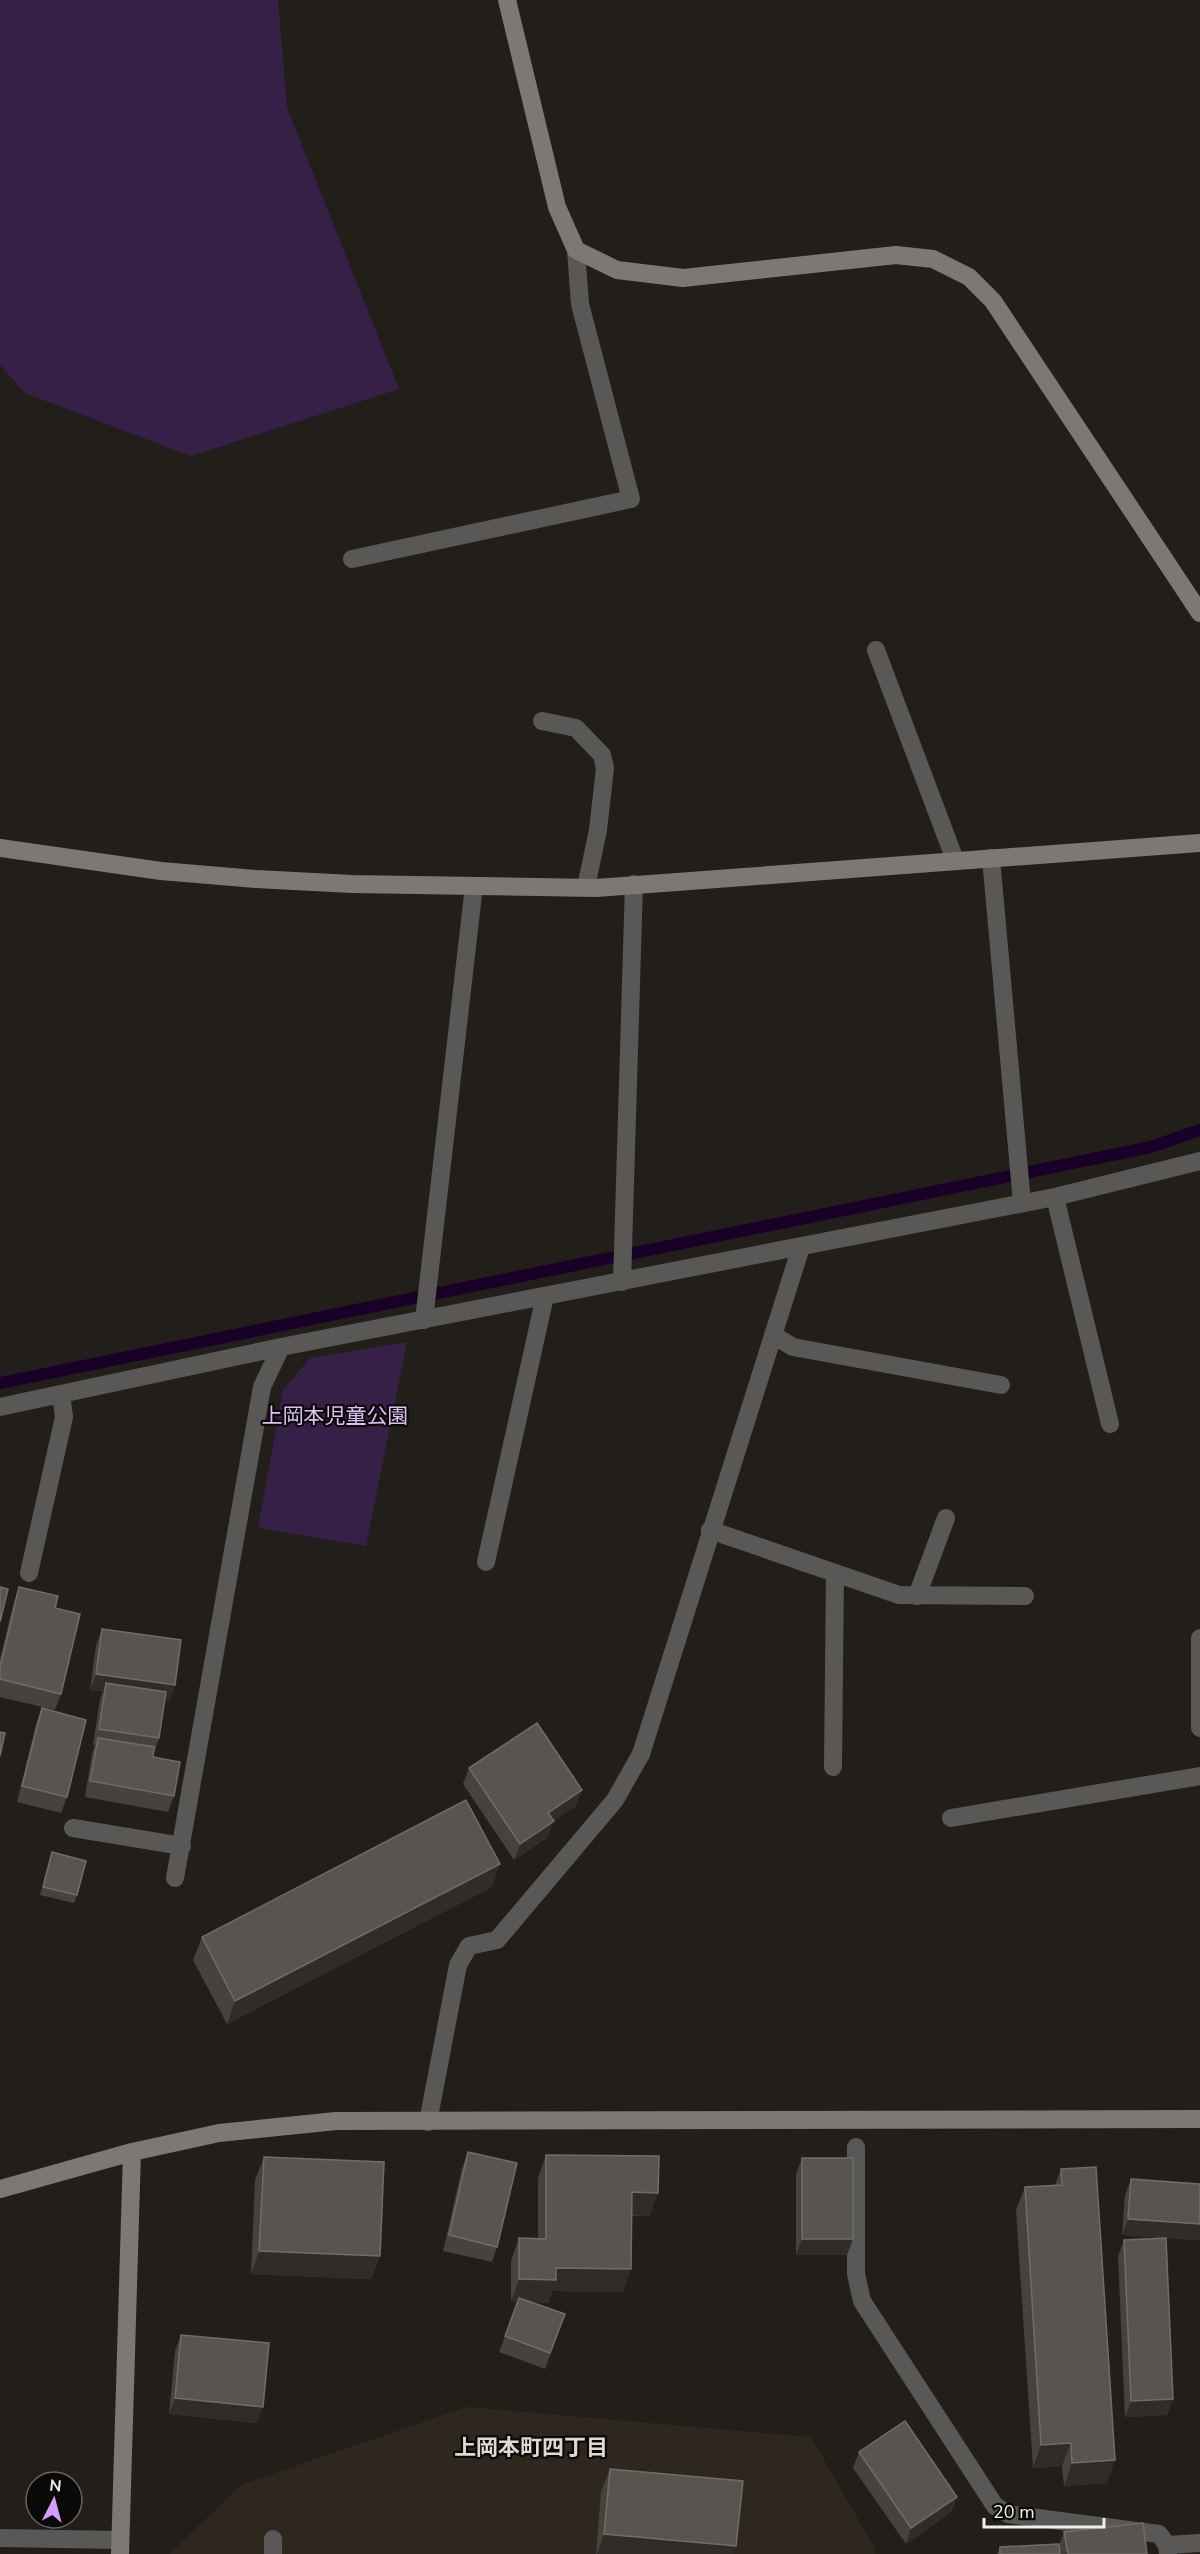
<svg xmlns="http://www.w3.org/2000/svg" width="1200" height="2554" font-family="'Nunito Sans','Noto Sans JP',sans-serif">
<rect width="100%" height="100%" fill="#221f1b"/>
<!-- built -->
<path fill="#2e271e" d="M467 2407 811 2437 874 2547 875 2554H169L243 2484Z"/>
<!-- green -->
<path fill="#372047" d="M0 0H278L287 108 399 389 191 456 25 393 0 365Z
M407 1342 366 1546 258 1528 283 1390 310 1358Z"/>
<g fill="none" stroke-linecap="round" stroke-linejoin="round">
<!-- stream -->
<path stroke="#190029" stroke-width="12" d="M0 1383 1151 1147 1200 1130"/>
<!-- lane -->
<path stroke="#5a5856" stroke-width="18" d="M542 721 576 728 602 755 605 768 598 830 586 887
M991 858 1022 1203
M1055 1197 1110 1424
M773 1335 793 1347 1001 1385
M710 1530 899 1595 1025 1596
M486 1562 545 1296
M917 1596 946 1518
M833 1767 835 1573
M951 1818 1200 1776
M428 2122 458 1965 469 1946 497 1940 615 1800 641 1754
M856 2147V2274L862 2301 995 2506 1008 2514 1159 2534 1167 2545
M0 2538 120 2540
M273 2554V2539"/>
<!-- street -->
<path stroke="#5a5856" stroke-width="18" d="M352 559 631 499 580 304 576 250
M876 650 955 860
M622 1282 634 884
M424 1320 474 886
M0 1407 281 1347 1055 1197 1200 1161
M29 1573 64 1417 61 1394
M1200 1638V1728
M641 1754 801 1247
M73 1828 182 1846
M175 1878 262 1387 281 1347
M1168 2554 1167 2545 1200 2543"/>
<!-- secondary -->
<path stroke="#7b7875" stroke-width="18" d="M507 0 557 207 576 250 617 270 683 278 896 255 933 259 969 277 993 301 1200 613
M0 848 161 871 256 879 352 884 596 888 1200 843
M0 2189 132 2152 219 2133 336 2121 1200 2119
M120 2554 132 2152"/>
</g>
<!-- wall -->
<path fill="#46423e" d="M19 1587 55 1608 61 1694 55 1710 0 1697V1659L14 1602Z
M102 1629 170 1701 164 1700 159 1738 153 1757 174 1796 168 1812 85 1797 92 1753 95 1745H93L100 1699 103 1691 90 1690 96 1645Z
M42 1708 67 1797 61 1813 17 1802 36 1724Z
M469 1768 576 1806 553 1821 548 1837 514 1860 463 1784Z
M52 1852 77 1895 74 1903 40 1895Z
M492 1887 227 2024 193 1960 202 1937Z
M468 2152 497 2247 492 2262 443 2251 462 2168Z
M546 2155 650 2216H632L623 2292 552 2291 548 2303 532 2302 565 2314 545 2369 499 2352 518 2302H511V2261L519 2238 538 2239V2178Z
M264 2157 380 2256 371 2279 251 2274 255 2180Z
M802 2158 853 2239 847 2255H796V2174Z
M1061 2169 1107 2483 1064 2486 1062 2466 1033 2468 1016 2210 1025 2187 1055 2185Z
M1131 2179 1200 2240 1166 2238 1173 2399 1167 2415 1125 2417 1118 2256 1124 2240 1166 2238 1122 2235 1125 2195Z
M181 2335 257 2423 169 2414 175 2351Z
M859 2452 957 2497 951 2512 906 2544 853 2468Z
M610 2469 733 2554H596L601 2492Z
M1064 2532 1147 2554H997L1000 2547 1059 2546Z"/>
<!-- shaded-wall -->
<path fill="#302c28" d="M96 1674 175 1685 170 1701 105 1692 106 1683 103 1691 90 1690Z
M582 1790 576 1806 553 1821 548 1837 514 1860 520 1844 548 1813Z
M500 1864 492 1887 227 2024 235 2001Z
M632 2192 658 2193 650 2216 624 2215Z
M1128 2219 1200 2224V2240L1122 2235Z
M802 2239H853L847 2255H796Z
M259 2251 380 2256 371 2279 251 2274Z
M556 2268 631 2269 623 2292 552 2291 548 2303 511 2302 519 2279Z
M175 2398 263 2407 257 2423 169 2414Z
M1173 2399 1167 2415 1125 2417 1131 2401Z
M1071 2443 1062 2466 1033 2468 1041 2445Z
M1115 2460 1107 2483 1064 2486 1072 2463Z
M957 2497 951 2512 906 2544 911 2528Z
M604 2534 736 2546 733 2554H597Z"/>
<!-- building -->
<path fill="#585551" stroke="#706d69" stroke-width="1.5" d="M0 1587 8 1589 0 1622Z
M19 1587 58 1596 55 1608 80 1614 61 1694 0 1679V1667Z
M102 1629 181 1640 175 1685 96 1674Z
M106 1683 166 1692 159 1738 99 1729Z
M42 1708 86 1720 67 1797 22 1786Z
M537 1723 582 1790 548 1813 554 1821 520 1844 469 1768Z
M0 1732 5 1733 0 1756Z
M98 1738 154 1747 153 1757 180 1762 174 1796 90 1781Z
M466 1800 500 1864 235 2001 202 1937Z
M52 1852 86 1861 77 1895 43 1887Z
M468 2152 517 2163 497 2247 449 2235Z
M546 2155 659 2156 658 2193 632 2192 631 2269 556 2268V2280L519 2279V2238L546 2239Z
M264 2157 384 2162 380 2256 259 2251Z
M802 2158H853V2239H802Z
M1096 2167 1115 2460 1072 2463 1071 2443 1041 2445 1025 2187 1062 2185 1061 2169Z
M1131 2179 1200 2184V2224L1128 2219Z
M1166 2238 1173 2399 1131 2401 1124 2240Z
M519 2298 565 2314 550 2353 505 2336Z
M181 2335 269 2343 263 2407 175 2398Z
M905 2421 957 2497 911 2528 859 2452Z
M610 2469 743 2481 736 2546 604 2534Z
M1143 2523 1147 2554H1068L1064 2532Z
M1059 2544 1060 2554H1000V2547Z"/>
<g text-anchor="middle" stroke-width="4.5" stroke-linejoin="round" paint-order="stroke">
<!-- park labels -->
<g font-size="21" fill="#dcbdf4" stroke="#0b0908">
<text x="335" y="1423">上岡本児童公園</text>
</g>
<!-- neighbourhood labels -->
<g font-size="22" font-weight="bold" fill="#ddd9d3" stroke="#0b0908">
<text x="531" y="2455">上岡本町四丁目</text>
</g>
</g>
<!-- north arrow -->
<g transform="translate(54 2500) rotate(6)"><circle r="28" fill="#0b0908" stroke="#676563" stroke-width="1.5"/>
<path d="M0-4.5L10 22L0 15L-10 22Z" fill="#d49cfc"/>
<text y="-9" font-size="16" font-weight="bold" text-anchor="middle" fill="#f1efec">N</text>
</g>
<!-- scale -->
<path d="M984 2518v9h120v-9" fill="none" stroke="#f1efec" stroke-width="3"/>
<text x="993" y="2518" font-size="18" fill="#f1efec" stroke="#0b0908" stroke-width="4.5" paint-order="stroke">20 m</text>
</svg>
